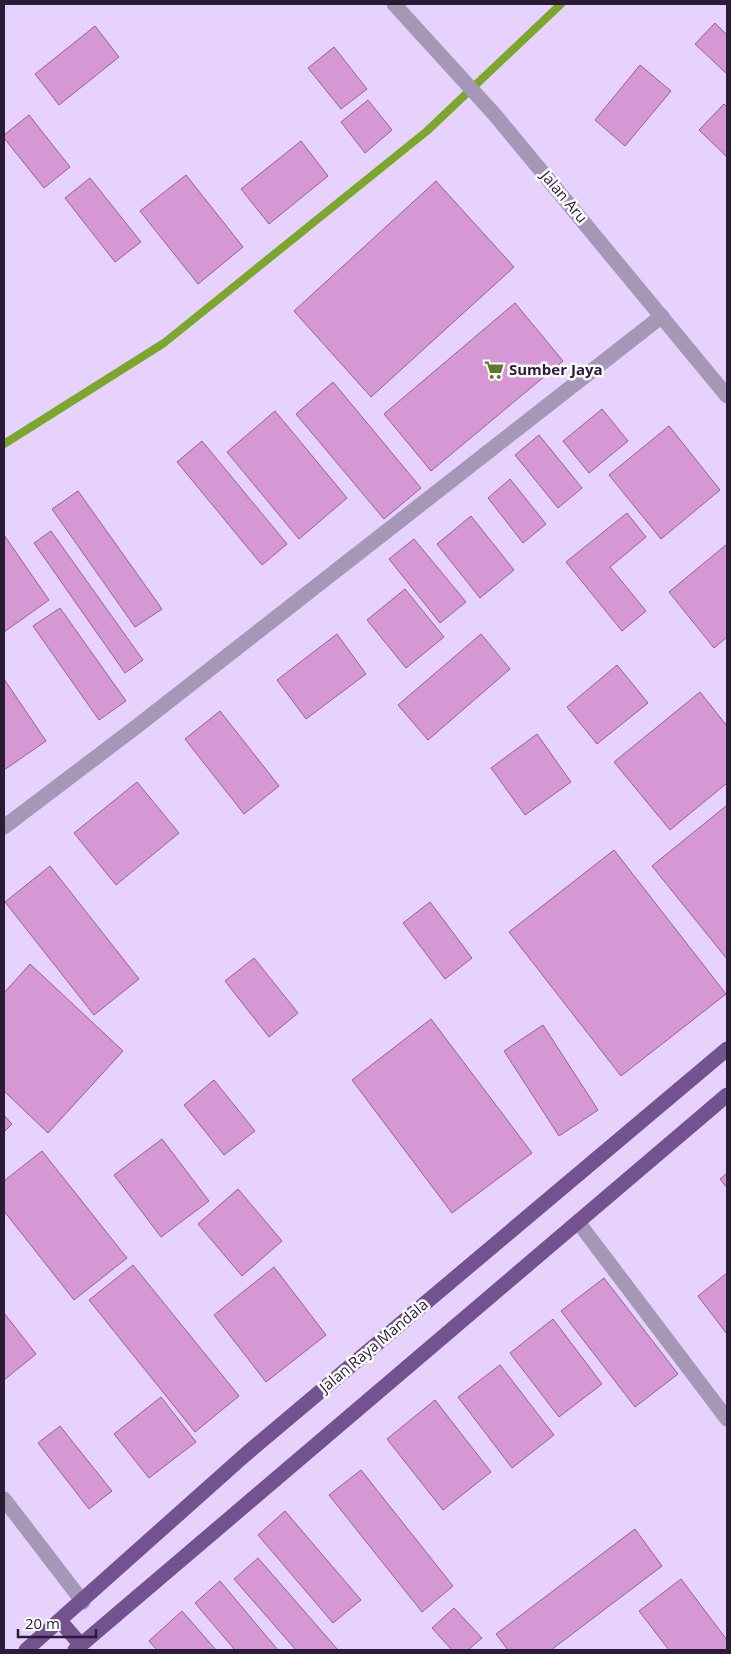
<svg xmlns="http://www.w3.org/2000/svg" width="731" height="1654" font-family="'Open Sans',sans-serif">
<rect width="100%" height="100%" fill="#e7d1fd"/>
<g fill="none" stroke-linecap="round" stroke-linejoin="round">
<!-- stream -->
<path stroke="#7ca62c" stroke-width="8" d="M4 444 164 343 427 131 561 4"/>
</g>
<!-- building -->
<path fill="#d598d4" stroke="#975e96" d="M715 23 727 35V74L695 44Z
M95 26 119 57 59 105 35 74Z
M334 47 367 89 341 109 308 68Z
M640 65 671 91 625 146 595 120Z
M368 100 392 130 365 153 341 122Z
M724 104 727 107V157L699 130Z
M29 115 70 167 44 188 4 138V135Z
M301 141 328 176 269 224 241 189Z
M186 175 243 247 198 284 140 211Z
M90 178 141 242 115 262 65 198Z
M436 181 514 267 371 397 294 311Z
M515 303 563 361 431 471 384 414Z
M333 382 421 488 384 519 296 414Z
M602 409 628 441 589 473 563 441Z
M275 411 347 498 299 539 227 452Z
M669 426 720 490 661 539 609 475Z
M539 435 582 488 558 508 515 455Z
M202 441 287 544 262 565 177 462Z
M510 479 546 524 523 543 488 498Z
M78 491 162 609 135 627 52 509Z
M627 513 646 537 610 567 646 611 622 631 566 562Z
M471 516 514 570 480 598 437 544Z
M51 531 143 660 125 673 34 543Z
M4 535 49 600 4 632Z
M414 539 466 602 440 623 389 559Z
M727 544V637L714 648 669 592Z
M405 589 444 637 406 668 367 620Z
M60 608 126 701 99 720 33 626Z
M337 634 366 674 306 719 277 680Z
M481 634 510 669 428 740 398 705Z
M617 665 648 703 597 744 567 707Z
M4 679 46 741 4 770Z
M700 692 727 726V783L670 830 614 762Z
M220 711 279 786 244 814 185 739Z
M537 734 571 782 525 815 491 768Z
M137 782 179 833 116 885 74 833Z
M726 806 727 808V959L652 866Z
M614 850 726 994 621 1076 509 932Z
M50 866 139 979 94 1015 5 902Z
M430 902 472 958 445 979 403 923Z
M254 958 298 1013 269 1037 225 981Z
M30 964 123 1051 48 1133 4 1091V993Z
M431 1019 532 1153 452 1213 352 1080Z
M543 1025 598 1110 559 1136 504 1051Z
M214 1080 255 1131 224 1155 184 1105Z
M4 1115 12 1124 4 1132Z
M162 1139 209 1201 161 1237 114 1175Z
M42 1151 127 1258 74 1300 4 1211V1181Z
M727 1173V1188L720 1179Z
M238 1189 282 1241 242 1276 198 1224Z
M133 1265 239 1396 195 1432 89 1300Z
M274 1267 326 1335 266 1382 214 1315Z
M727 1273V1334L698 1296Z
M604 1278 678 1374 635 1407 561 1311Z
M4 1313 36 1354 4 1380Z
M553 1319 602 1384 559 1417 510 1353Z
M500 1365 554 1435 512 1468 458 1397Z
M161 1397 196 1442 149 1478 114 1434Z
M435 1400 491 1472 443 1510 387 1439Z
M60 1426 112 1491 89 1509 38 1443Z
M361 1470 453 1586 422 1612 329 1495Z
M285 1511 361 1600 333 1623 258 1535Z
M635 1529 662 1566 551 1650H508L496 1634Z
M258 1558 338 1650H296L234 1579Z
M681 1579 727 1640V1650H669L639 1611Z
M220 1581 278 1650H235L195 1603Z
M454 1608 482 1638 468 1650H452L432 1628Z
M182 1611 216 1650H157L149 1641Z"/>
<g fill="none" stroke-linecap="round" stroke-linejoin="round">
<!-- minor -->
<path stroke="#a797b7" stroke-width="15" d="M4 827 136 727 662 316
M578 1222 727 1419
M4 1499 83 1602"/>
<!-- tertiary -->
<path stroke="#a797b7" stroke-width="15" d="M394 4 495 115 727 396"/>
<!-- trunk -->
<path stroke="#72528f" stroke-width="15" d="M60 1621 81 1645
M26 1650 246 1454 727 1049
M75 1650 727 1095"/>
</g>
<!-- icons -->
<defs>
<symbol id="supermarket-bare" viewBox="-9 -9 18 18"><path d="M-6-5.5h2.5l.6 2H6L4.5 2H-2.5L-4.4-4H-6ZM-1.5 3.2a1.3 1.3 0 1 0 .1 0ZM3 3.2a1.3 1.3 0 1 0 .1 0Z" fill="#5c792d" stroke="#fcfcfc" stroke-width="2.5" paint-order="stroke"/></symbol>
</defs>
<g fill-rule="evenodd">
<use href="#supermarket-bare" x="480" y="356" width="28" height="28"/>
</g>
<g text-anchor="middle" stroke-width="5" stroke-linejoin="round" paint-order="stroke">
<!-- street labels -->
<g font-size="15" fill="#2a1b37" stroke="#fcfcfc">
<text transform="translate(564 197) rotate(50)" y="5">Jalan Aru</text>
<text transform="translate(374 1346) rotate(-40)" y="5">Jalan Raya Mandala</text>
</g>
<!-- poi labels -->
<g font-size="15" font-weight="bold" fill="#2a1b37" stroke="#fcfcfc" text-anchor="start">
<text x="509" y="375">Sumber Jaya</text>
</g>
</g>
<!-- border -->
<rect width="731" height="1654" fill="none" stroke="#2a1b37" stroke-width="10"/>
<!-- scale -->
<path d="M18 1629v8h78v-8" fill="none" stroke="#2a1b37" stroke-width="2.5"/>
<text x="25" y="1629" font-size="15" fill="#2a1b37" stroke="#fcfcfc" stroke-width="4" paint-order="stroke">20 m</text>
</svg>
